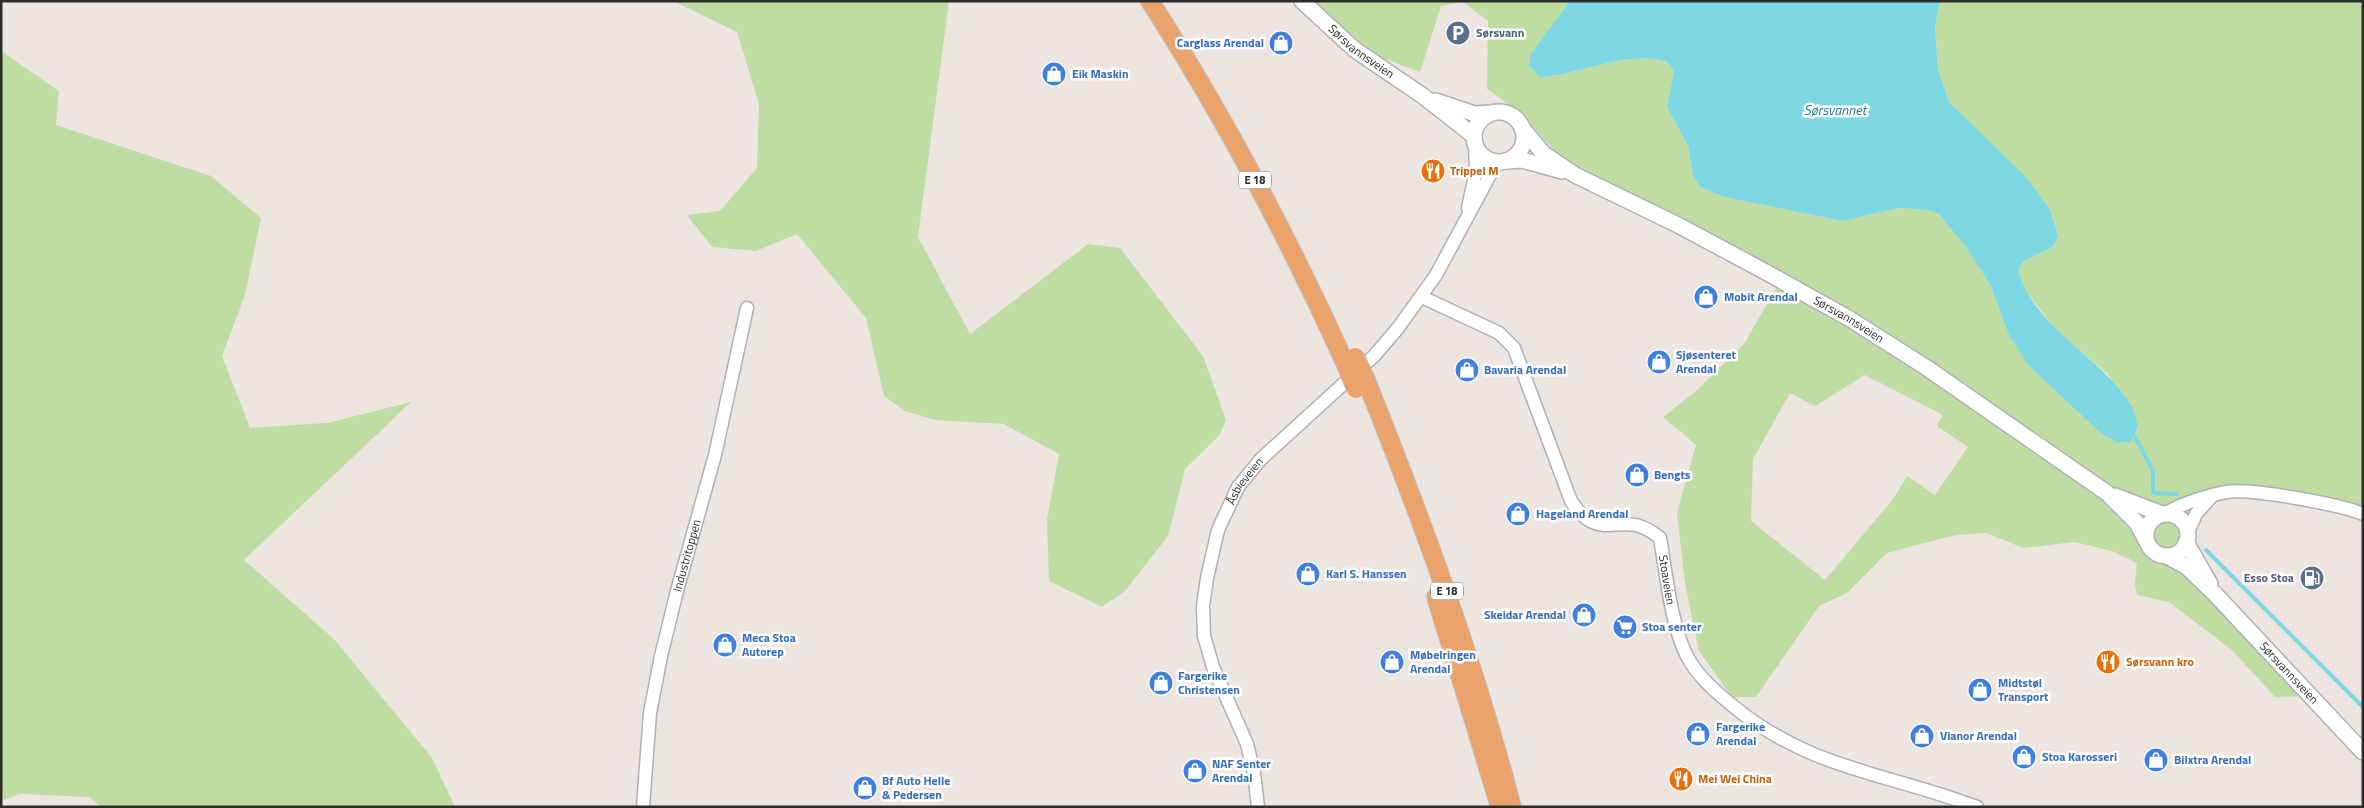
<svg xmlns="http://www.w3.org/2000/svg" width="2364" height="808" font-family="'Titillium Web',sans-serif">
<rect width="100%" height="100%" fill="#ece5e0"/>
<!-- green -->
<path fill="#bfdda2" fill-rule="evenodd" d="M673 1H949L918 237 970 334 1088 244 1120 248 1203 356 1226 420 1219 436 1185 469 1168 536 1125 591 1102 607 1049 581 1047 520 1059 454 1004 424 935 420 905 411 884 396 866 318 797 234 756 251 712 247 687 215 720 211 757 168 759 104 737 32Z
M1308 1H1570L1558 18 1540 77C1583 74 1623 51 1667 61L1674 71 1667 107 1688 146 1693 176 1700 187 1724 197 1843 221 1898 208 1927 210 1939 214 1965 246 1991 286 2008 333 2079 411 2102 434 2118 443 2131 442 2138 427 2108 374 2056 330 2022 286 2018 271 2023 262 2054 246 2058 234 2050 209 1949 102 1938 69 1935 27 1940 1H2363V510L2251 489 2203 505 2178 535 2202 582 2305 696 2275 697 2233 651 2169 602 2137 595 2135 585 2137 563 2115 552 2075 542 2023 548 1987 533 1955 535 1887 553 1847 593 1819 606 1756 697H1732L1699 651 1685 583 1677 513 1696 445 1663 417 1696 391 1744 344 1779 283 1565 162 1517 110 1487 89 1488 21 1463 2 1441 6 1420 72 1362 50ZM1865 375 1943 415 1937 426 1968 447 1935 495 1907 476 1894 498 1825 580 1751 521 1753 459 1790 393 1815 406Z
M1 49 5 54 59 91 56 125 211 176 261 218 245 295 222 356 250 428 327 423 411 402 244 560 334 639 432 758 455 807H102L89 797 20 794 1 801Z"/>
<!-- water -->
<path fill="#7ed8e3" d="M1570 1H1940L1935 27 1938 69 1949 102 2026 177 2050 209 2058 235 2054 246 2023 262 2018 271C2036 330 2100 355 2131 405 2135 412 2136 420 2138 427L2131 442 2118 443 2102 434 2029 366 2008 333 1991 286 1965 246 1939 214 1927 210 1898 208 1843 221 1724 197 1700 187 1693 176 1688 146 1667 107 1674 71 1666 61C1623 51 1583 74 1540 77L1529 66 1531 54Z"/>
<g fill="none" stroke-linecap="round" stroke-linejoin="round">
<!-- stream -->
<path stroke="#7ed8e3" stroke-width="4" d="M2135 437 2153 471V493L2177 494
M2206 550 2363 707"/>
<defs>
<g id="tertiary">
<path d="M1468 208 1476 171 1475 144"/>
<path id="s1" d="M1422 297 1499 333 1514 348 1571 501C1576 508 1581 516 1590 521 1614 533 1629 512 1660 538 1666 572 1671 626 1687 656 1697 676 1716 692 1733 706 1811 770 1888 773 1977 807"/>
<path d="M2165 513C2185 503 2204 496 2226 492 2251 488 2338 504 2363 514"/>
<path d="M2188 532 2196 514 2212 496"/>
<path id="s2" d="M643 807 650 713 661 656 677 591 715 455 747 308"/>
<path id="s3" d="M1258 807 1254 773 1247 744 1213 667 1204 636 1203 606 1207 578 1218 530 1238 487 1261 459 1374 356 1398 328 1436 275 1497 162"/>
</g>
<g id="secondary">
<path id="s4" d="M1302 1 1354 49 1423 96 1474 136"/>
<path d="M1436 101 1475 114 1491 113"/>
<circle cx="1499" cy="137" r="25"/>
<path id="s5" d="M1522 128 1544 154 1575 175 1678 225 1762 270 1850 319 1927 368 2107 493 2137 523 2146 540"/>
<path d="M1506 161 1522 160 1562 171"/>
<path d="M2115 496 2162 514"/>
<circle cx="2167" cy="535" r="21"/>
<path d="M2186 542 2210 584"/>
<path id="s6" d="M2167 556 2187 567 2215 594 2363 752"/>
</g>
<path id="trunk" d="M1150 1C1225 118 1289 239 1346 365
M1366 380C1422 520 1474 661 1512 807
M1436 597 1500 807"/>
</defs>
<!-- tertiary casing -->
<use href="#tertiary" stroke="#adb0b7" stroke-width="15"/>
<!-- secondary casing -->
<use href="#secondary" stroke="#adb0b7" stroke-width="18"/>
<!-- trunk casing -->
<use href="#trunk" stroke="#c4c4c4" stroke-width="20"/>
<!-- tertiary -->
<use href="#tertiary" stroke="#fff" stroke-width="12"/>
<!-- secondary -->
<use href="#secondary" stroke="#fff" stroke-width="15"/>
<!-- trunk -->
<use href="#trunk" stroke="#eaa36c" stroke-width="18"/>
<defs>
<path id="trunk-bridge" d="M1355 357 1366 380
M1346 365 1356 389"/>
</defs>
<!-- trunk-bridge casing -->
<use href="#trunk-bridge" stroke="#c4c4c4" stroke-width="20" stroke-linecap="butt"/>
<!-- trunk-bridge -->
<use href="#trunk-bridge" stroke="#eaa36c" stroke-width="18"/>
</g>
<!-- icons -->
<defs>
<symbol id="parking-disc" viewBox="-11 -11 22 22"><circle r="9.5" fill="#5c6f8a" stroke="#fff"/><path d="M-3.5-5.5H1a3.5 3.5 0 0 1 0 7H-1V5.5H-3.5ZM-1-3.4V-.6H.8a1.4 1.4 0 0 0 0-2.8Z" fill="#fff"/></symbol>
<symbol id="shop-disc" viewBox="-11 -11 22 22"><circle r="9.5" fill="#3f7fe0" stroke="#fff"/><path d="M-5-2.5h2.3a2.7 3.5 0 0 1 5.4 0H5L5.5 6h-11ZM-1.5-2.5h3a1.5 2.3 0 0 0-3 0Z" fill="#fff"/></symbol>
<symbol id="restaurant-disc" viewBox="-11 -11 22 22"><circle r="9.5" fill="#e8710a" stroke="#fff"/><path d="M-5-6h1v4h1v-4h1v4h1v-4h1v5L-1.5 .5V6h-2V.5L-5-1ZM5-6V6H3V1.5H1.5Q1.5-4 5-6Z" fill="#fff"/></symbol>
<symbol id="fuel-disc" viewBox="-11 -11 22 22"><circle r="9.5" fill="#5c6f8a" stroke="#fff"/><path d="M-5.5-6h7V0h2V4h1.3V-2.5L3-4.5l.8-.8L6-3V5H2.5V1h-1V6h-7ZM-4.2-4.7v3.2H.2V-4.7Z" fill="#fff"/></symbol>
<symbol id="supermarket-disc" viewBox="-11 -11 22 22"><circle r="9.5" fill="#3f7fe0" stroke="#fff"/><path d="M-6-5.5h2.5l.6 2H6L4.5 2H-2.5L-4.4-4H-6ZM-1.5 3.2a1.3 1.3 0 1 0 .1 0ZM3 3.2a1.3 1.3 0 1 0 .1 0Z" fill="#fff"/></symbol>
</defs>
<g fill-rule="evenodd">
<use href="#parking-disc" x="1444" y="19" width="28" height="28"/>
<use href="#shop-disc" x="1267" y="29" width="28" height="28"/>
<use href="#shop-disc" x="1040" y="60" width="28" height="28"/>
<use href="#restaurant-disc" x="1419" y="157" width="28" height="28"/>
<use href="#shop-disc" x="1692" y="283" width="28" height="28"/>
<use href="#shop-disc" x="1645" y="348" width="28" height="28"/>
<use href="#shop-disc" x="1453" y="356" width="28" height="28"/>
<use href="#shop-disc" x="1623" y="461" width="28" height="28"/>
<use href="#shop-disc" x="1504" y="500" width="28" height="28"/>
<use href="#shop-disc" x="1294" y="560" width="28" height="28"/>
<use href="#fuel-disc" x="2298" y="564" width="28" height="28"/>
<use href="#shop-disc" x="1570" y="601" width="28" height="28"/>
<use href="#supermarket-disc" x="1611" y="613" width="28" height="28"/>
<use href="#shop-disc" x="711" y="631" width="28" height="28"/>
<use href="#shop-disc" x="1378" y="648" width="28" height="28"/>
<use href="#restaurant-disc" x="2094" y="648" width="28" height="28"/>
<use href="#shop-disc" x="1147" y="669" width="28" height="28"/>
<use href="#shop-disc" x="1966" y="676" width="28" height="28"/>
<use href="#shop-disc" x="1684" y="720" width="28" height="28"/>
<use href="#shop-disc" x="1908" y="722" width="28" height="28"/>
<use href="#shop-disc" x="2010" y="743" width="28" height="28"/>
<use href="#shop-disc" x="2142" y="746" width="28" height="28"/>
<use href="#shop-disc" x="1181" y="757" width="28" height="28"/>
<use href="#restaurant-disc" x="1667" y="765" width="28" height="28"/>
<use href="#shop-disc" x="851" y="774" width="28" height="28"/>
</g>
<g text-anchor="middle" stroke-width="5" stroke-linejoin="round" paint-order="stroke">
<!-- shield labels -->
<g fill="#fff" stroke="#6b6b6b" stroke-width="1">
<rect x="1239" y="171.5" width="32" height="17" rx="4"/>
<rect x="1431" y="582.5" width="32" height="17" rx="4"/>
</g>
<g font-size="11" font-weight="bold" fill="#2c2c2c">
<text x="1255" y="184">E 18</text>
<text x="1447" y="595">E 18</text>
</g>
<!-- service labels -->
<g font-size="12" font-weight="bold" fill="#4e5e75" stroke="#fff" text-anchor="start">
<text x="1476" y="37">Sørsvann</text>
<text x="2294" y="582" text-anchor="end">Esso Stoa</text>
</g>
<!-- shop labels -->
<g font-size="12" font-weight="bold" fill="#366cbe" stroke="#fff" text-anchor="start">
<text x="1264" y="47" text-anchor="end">Carglass Arendal</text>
<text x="1072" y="78">Eik Maskin</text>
<text x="1724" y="301">Mobit Arendal</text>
<text x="1676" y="359">Sjøsenteret<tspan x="1676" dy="14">Arendal</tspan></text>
<text x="1484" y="374">Bavaria Arendal</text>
<text x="1654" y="479">Bengts</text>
<text x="1536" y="518">Hageland Arendal</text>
<text x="1326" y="578">Karl S. Hanssen</text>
<text x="1566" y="619" text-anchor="end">Skeidar Arendal</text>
<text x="1642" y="631">Stoa senter</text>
<text x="742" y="642">Meca Stoa<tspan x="742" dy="14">Autorep</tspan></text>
<text x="1410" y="659">Møbelringen<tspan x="1410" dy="14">Arendal</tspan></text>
<text x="1178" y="680">Fargerike<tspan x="1178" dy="14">Christensen</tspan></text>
<text x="1998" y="687">Midtstøl<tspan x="1998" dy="14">Transport</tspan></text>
<text x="1716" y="731">Fargerike<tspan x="1716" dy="14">Arendal</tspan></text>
<text x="1940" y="740">Vianor Arendal</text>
<text x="2042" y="761">Stoa Karosseri</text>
<text x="2174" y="764">Bilxtra Arendal</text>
<text x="1212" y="768">NAF Senter<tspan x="1212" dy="14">Arendal</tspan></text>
<text x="882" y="785">Bf Auto Helle<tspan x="882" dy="14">&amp; Pedersen</tspan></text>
</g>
<!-- street labels -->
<g font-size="12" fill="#2c2c2c" stroke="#fff">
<text dy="4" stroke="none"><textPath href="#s4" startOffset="78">Sørsvannsveien</textPath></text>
<text dy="4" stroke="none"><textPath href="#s5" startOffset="381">Sørsvannsveien</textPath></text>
<text dy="4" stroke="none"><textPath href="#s3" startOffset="344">Åsbieveien</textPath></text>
<text dy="4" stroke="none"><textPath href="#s2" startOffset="256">Industritoppen</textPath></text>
<text dy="4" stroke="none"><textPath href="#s1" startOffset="414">Stoaveien</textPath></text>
<text dy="4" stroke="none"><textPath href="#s6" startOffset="170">Sørsvannsveien</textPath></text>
</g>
<!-- food labels -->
<g font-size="12" font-weight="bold" fill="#c56008" stroke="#fff" text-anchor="start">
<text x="1450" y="175">Trippel M</text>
<text x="2126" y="666">Sørsvann kro</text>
<text x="1698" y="783">Mei Wei China</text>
</g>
<!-- water labels -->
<g font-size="14" font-style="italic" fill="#1b7a92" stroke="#fff">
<text x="1835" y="115">Sørsvannet</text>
</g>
</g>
<!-- border -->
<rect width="2364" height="808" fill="none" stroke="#2c2c2c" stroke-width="5"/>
</svg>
